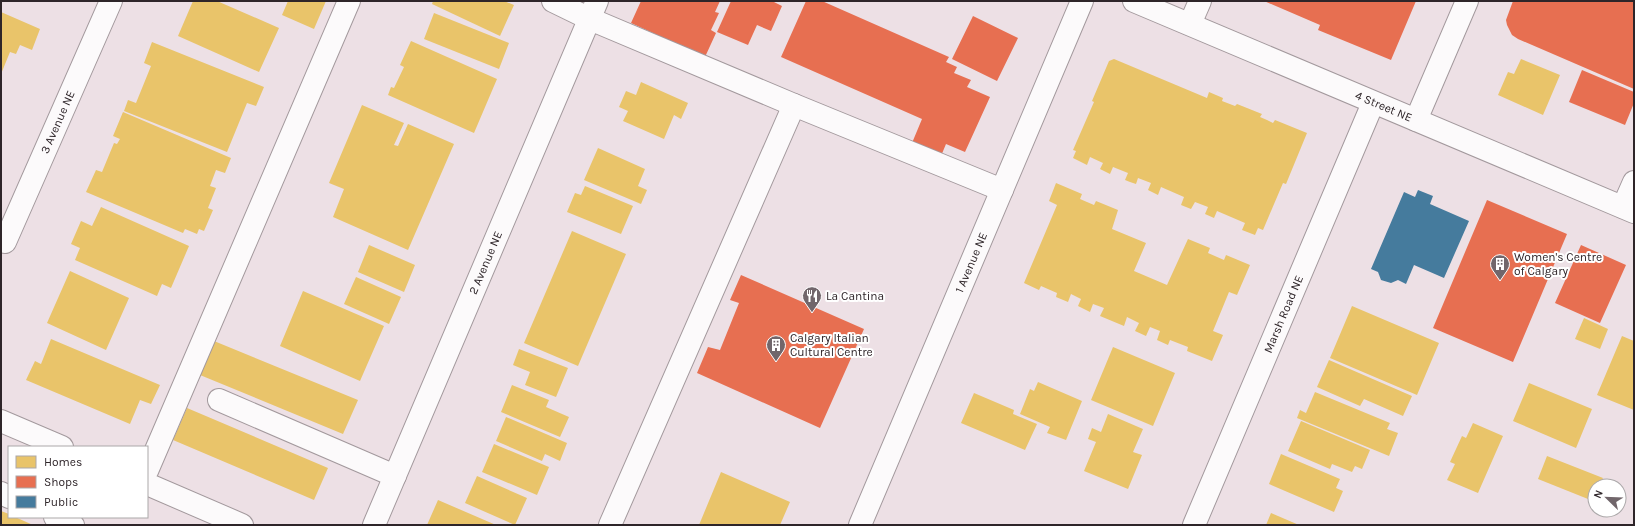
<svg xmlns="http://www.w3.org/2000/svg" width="1635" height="526" font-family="Karla,sans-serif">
<rect width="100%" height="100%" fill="#ede0e5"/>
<!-- homes -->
<path fill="#e9c46a" d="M193 1H217L279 28 259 72 178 36Z
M288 1H326L314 29 282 15Z
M433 1H504L514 5 500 36 432 4Z
M1 12 40 29 32 50 20 45 16 54 10 52 1 74Z
M434 13 509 43 499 69 424 39Z
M411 41 497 79 474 133 388 95 391 87 394 88 404 67 400 65Z
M152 42 264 87 256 106 247 103 227 152 124 111 128 100 136 103 151 66 144 63Z
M1114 59 1207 98 1209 92 1223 98 1222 101 1235 106 1237 104 1262 114 1260 117 1267 120 1273 123 1275 120 1307 133 1286 184 1283 183 1263 230 1258 228 1255 235 1242 230 1245 223 1217 211 1214 218 1205 214 1208 207 1195 202 1191 209 1181 205 1184 197 1161 187 1158 195 1148 190 1151 183 1138 178 1136 184 1130 182 1125 180 1128 173 1113 167 1110 174 1100 169 1103 163 1090 157 1087 165 1073 158 1076 151 1073 150 1094 102 1092 101 1109 61Z
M1521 59 1560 75 1543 115 1498 95 1508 72 1514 74Z
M641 82 688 103 681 119 674 115 664 139 623 121 628 111 619 107 626 91 636 95Z
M362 105 404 123 394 145 398 146 408 124 454 144 408 250 333 217 344 189 329 183Z
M123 112 231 158 225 173 216 170 210 186 216 188 208 208 213 210 204 231 199 229 197 234 185 229 183 233 86 192 96 170 102 172 114 143 117 144 120 139 113 136Z
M598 148 645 169 638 186 647 190 641 204 584 180Z
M1056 183 1082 194 1080 199 1094 205 1096 201 1118 210 1112 229 1146 243 1134 271 1167 285 1188 239 1210 248 1208 253 1224 260 1226 255 1250 265 1237 295 1229 292 1213 331 1223 335 1212 361 1187 351 1188 347 1170 340 1168 345 1157 340 1160 331 1150 327 1146 336 1135 331 1139 323 1127 317 1124 326 1100 316 1104 308 1093 304 1090 312 1078 306 1081 299 1071 294 1068 302 1056 297 1057 293 1041 286 1039 290 1024 283 1057 205 1049 201Z
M585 186 633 206 621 234 567 212 575 193 581 195Z
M101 207 189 246 171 288 162 284 157 296 75 260 80 248 71 244 81 221 92 226Z
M572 231 626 254 578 366 524 343Z
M369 245 415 265 404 292 358 272Z
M70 271 129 298 106 350 47 323Z
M356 277 401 297 389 324 344 304Z
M303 291 384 326 360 381 280 346Z
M1352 306 1439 343 1417 395 1330 358Z
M1584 318 1608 329 1600 349 1575 339Z
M1622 336 1634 341V410L1597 395Z
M51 339 160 385 151 404 140 400 130 424 26 380 35 361 41 364Z
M214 341 358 400 343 434 200 375Z
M1113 347 1175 373 1153 426 1091 400Z
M519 349 568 368 556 397 525 385 530 372 513 365Z
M1329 360 1412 396 1403 416 1364 399 1360 406 1317 387Z
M1038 382 1082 401 1066 440 1047 433 1050 427 1020 414 1030 389 1034 391Z
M1529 383 1592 409 1576 448 1513 421Z
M512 385 549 400 546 407 569 417 560 437 501 412Z
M1315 392 1390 423 1387 429 1398 433 1389 456 1297 418 1300 410 1306 413Z
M974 393 1014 410 1013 414 1037 424 1025 450 961 423Z
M187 408 328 468 314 500 173 440Z
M1108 414 1143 429 1133 452 1142 455 1128 489 1084 471 1096 442 1088 439 1092 428 1101 432Z
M506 417 567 443 560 461 545 454 542 461 496 441Z
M1301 421 1370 450 1362 469 1355 466 1352 472 1332 464 1330 469 1288 451Z
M1473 423 1503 436 1478 493 1447 480 1455 464 1450 462 1462 436 1466 438Z
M494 444 549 467 537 495 482 472Z
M1281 454 1340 479 1336 488 1343 491 1334 512 1269 484Z
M1547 456 1603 478 1599 486H1595V496L1593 501 1538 479Z
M721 472 790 502 780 525H699Z
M477 476 527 498 515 525 465 503Z
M438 500 496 525H427Z
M1 511 9 514V517H15L33 525H1Z
M1271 513 1299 525H1266Z"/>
<!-- shops -->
<path fill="#e76f51" d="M641 1H720L715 12 719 13 711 30 716 33 705 57 631 23Z
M731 1H772L782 6 771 31 757 25 748 45 717 32Z
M806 1H822L949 57 946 62 957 67 954 73 971 80 967 87 990 97 965 152 946 144 941 156 912 143 922 119 781 57Z
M1264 1H1416L1391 60 1318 30 1320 25Z
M1513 1H1634V89L1518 39 1512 35 1507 25 1506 20Z
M973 16 1018 38 997 81 952 59Z
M1582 70 1634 92V103L1625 125 1569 102Z
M1487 200 1567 234 1513 362 1433 328Z
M1581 245 1626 265 1600 323 1555 303Z
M741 275 864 329 820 428 697 373 708 347 720 350 739 303 730 300Z"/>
<!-- public -->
<path fill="#457b9d" d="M1418 190 1433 196 1430 204 1469 221 1444 278 1414 265 1406 284 1398 280 1391 283 1381 280 1378 272 1371 269 1404 192 1415 197Z"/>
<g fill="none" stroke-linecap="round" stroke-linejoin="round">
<defs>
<g id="minor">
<path d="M553 1 590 19 794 105 1002 190"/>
<path d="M1190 24 1200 1"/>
<path d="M1416 120 1467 1"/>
<path d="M1623 207 1634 182"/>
<path id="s1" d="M5 242 111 1"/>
<path d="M219 400 395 476"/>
<path d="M1 421 62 447"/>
<path d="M147 471 349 1"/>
<path d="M147 484 242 525"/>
<path d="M1 493 9 497"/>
<path d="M55 517 73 525"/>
<path id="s2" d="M374 525 597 1"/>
<path d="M610 525 794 105"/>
<path id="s3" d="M860 525 1082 1"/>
<path id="s4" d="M1194 525 1373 103"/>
</g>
<g id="major">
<path id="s5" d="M1134 1 1634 212"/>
</g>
</defs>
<!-- minor casing -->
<use href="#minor" stroke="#a3999d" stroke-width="24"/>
<!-- major casing -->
<use href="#major" stroke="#a3999d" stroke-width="24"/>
<!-- minor -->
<use href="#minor" stroke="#fcfafb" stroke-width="22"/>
<!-- major -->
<use href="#major" stroke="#fcfafb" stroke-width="22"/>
</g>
<!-- icons -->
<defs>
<symbol id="building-pin" viewBox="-11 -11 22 30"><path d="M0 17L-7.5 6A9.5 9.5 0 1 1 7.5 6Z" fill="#71666b" stroke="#fff"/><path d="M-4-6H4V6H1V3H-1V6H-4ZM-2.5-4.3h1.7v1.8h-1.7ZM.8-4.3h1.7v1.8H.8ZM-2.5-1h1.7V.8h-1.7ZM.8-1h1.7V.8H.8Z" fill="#fff"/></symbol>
<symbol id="restaurant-pin" viewBox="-11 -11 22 30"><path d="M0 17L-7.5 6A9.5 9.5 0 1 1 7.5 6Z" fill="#71666b" stroke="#fff"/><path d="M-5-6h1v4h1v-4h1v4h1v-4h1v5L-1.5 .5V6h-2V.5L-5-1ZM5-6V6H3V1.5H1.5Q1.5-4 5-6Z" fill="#fff"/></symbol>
</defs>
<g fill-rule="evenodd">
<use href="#building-pin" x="1489" y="253" width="22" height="30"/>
<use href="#restaurant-pin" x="801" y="285" width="22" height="30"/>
<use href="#building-pin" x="765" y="334" width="22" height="30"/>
</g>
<g text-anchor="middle" stroke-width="4" stroke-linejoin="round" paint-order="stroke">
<!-- street labels -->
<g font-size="12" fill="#2e2529" stroke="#fff">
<text dy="4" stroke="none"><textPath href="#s5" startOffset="271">4 Street NE</textPath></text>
<text dy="4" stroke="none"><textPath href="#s1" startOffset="131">3 Avenue NE</textPath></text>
<text dy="4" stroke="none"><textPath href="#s2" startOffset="285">2 Avenue NE</textPath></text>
<text dy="4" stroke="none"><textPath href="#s3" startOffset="285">1 Avenue NE</textPath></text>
<text dy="4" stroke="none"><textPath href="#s4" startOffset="229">Marsh Road NE</textPath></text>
</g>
<!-- poi labels -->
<g font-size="12" fill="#2e2529" stroke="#fff" text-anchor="start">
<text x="1514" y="261">Women's Centre<tspan x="1514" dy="14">of Calgary</tspan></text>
<text x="826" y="300">La Cantina</text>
<text x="790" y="342">Calgary Italian<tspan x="790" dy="14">Cultural Centre</tspan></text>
</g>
</g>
<!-- border -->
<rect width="1635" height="526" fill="none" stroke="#2e2529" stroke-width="4"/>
<!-- legend -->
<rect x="8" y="446" width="140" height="72" fill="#ffffff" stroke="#aba8a9"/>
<rect x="16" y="456" width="20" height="12" fill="#e9c46a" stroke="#aba8a9"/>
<text x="44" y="466" font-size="12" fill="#2e2529">Homes</text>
<rect x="16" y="476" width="20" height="12" fill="#e76f51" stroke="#aba8a9"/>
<text x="44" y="486" font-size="12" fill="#2e2529">Shops</text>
<rect x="16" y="496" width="20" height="12" fill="#457b9d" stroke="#aba8a9"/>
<text x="44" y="506" font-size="12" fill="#2e2529">Public</text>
<!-- north arrow -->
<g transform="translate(1607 498) rotate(293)"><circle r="19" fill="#ffffff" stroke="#aba8a9"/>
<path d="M0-3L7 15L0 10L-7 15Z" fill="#71666b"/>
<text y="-6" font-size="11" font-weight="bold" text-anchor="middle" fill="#2e2529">N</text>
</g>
</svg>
